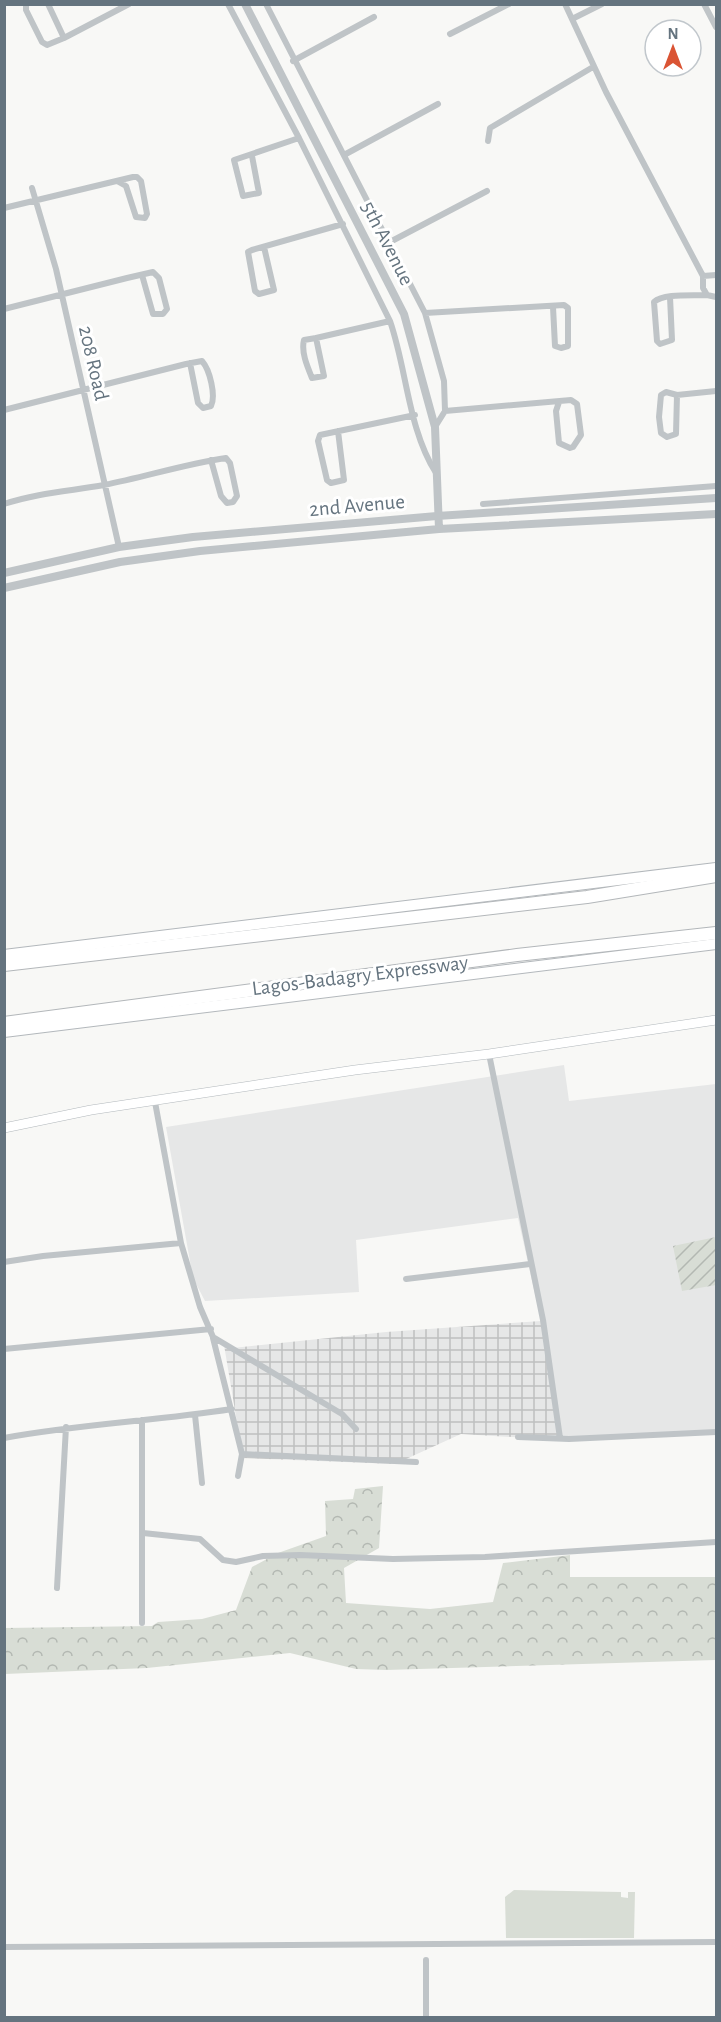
<svg xmlns="http://www.w3.org/2000/svg" width="721" height="2022" font-family="'Alegreya Sans',sans-serif">
<defs>
<pattern id="industrial-grid" width="8" height="8" patternUnits="userSpaceOnUse" patternTransform="scale(1.5)"><rect width="8" height="8" fill="#e6e7e7"/><path d="M0 4h8M4 0v8" fill="none" stroke="#bec0c0"/></pattern>
<pattern id="forest-crowns" width="20" height="18" patternUnits="userSpaceOnUse" patternTransform="scale(1.5)"><rect width="20" height="18" fill="#d8ddd5"/><path d="M2 6a3 3 0 1 1 6 0M12 15a3 3 0 1 1 6 0" fill="none" stroke="#b3b8b2"/></pattern>
<pattern id="garden-furrows" width="10" height="10" patternUnits="userSpaceOnUse" patternTransform="scale(1.5)"><rect width="10" height="10" fill="#d8ddd5"/><path d="M-1 1l2-2M0 10L10 0M9 11l2-2" fill="none" stroke="#b3b8b2"/></pattern>
</defs>
<rect width="100%" height="100%" fill="#f8f8f6"/>
<!-- built -->
<path fill="#e6e7e7" d="M564 1065 569 1101 716 1084V1430L562 1440 541 1321 518 1218 356 1240 359 1292 205 1301 193 1278 166 1127Z"/>
<!-- industrial -->
<path fill="url(#industrial-grid)" d="M541 1321 562 1440 461 1434 395 1464 243 1458 224 1345 233 1348 386 1332Z"/>
<!-- grass -->
<path fill="#d8ddd5" d="M514 1890 621 1892V1897L628 1898V1892H635L634 1938H506L505 1897Z"/>
<!-- forest -->
<path fill="url(#forest-crowns)" d="M383 1486 379 1548 344 1568 346 1603 430 1609 493 1602 503 1563 570 1555V1577H716V1660L386 1670 356 1669 290 1653 147 1668 5 1674 4 1628 152 1626 158 1622 202 1619 236 1610 252 1567 278 1553 326 1536 325 1501 353 1499 355 1489Z"/>
<!-- garden -->
<path fill="url(#garden-furrows)" d="M716 1237V1285L682 1291 673 1246Z"/>
<g fill="none" stroke-linecap="round" stroke-linejoin="round">
<defs>
<path id="secondary" d="M4 1128 91 1110 355 1070 489 1054 716 1020"/>
<path id="primary" d="M4 955 716 868
M4 1032 716 944"/>
<path id="motorway" d="M4 965 587 897 716 876
M4 1023 517 955 716 933"/>
</defs>
<!-- secondary casing -->
<use href="#secondary" stroke="#b2b8bc" stroke-width="10"/>
<!-- primary casing -->
<use href="#primary" stroke="#b3b8bc" stroke-width="12"/>
<!-- motorway casing -->
<use href="#motorway" stroke="#b3b7ba" stroke-width="14"/>
<!-- minor -->
<path stroke="#bfc4c7" stroke-width="6" d="M26 4V10L42 42 47 45 64 38 48 4
M228 4 299 138 390 321C407 370 408 429 436 473
M266 4 425 313 444 381 445 411 435 427
M565 4 606 92 703 276V288L707 295 716 297
M704 4 716 27
M572 19 602 4
M450 34 509 4
M64 38 129 4
M293 61 374 17
M488 141 490 128 593 67
M344 155 438 104
M252 156 259 193 243 196 234 160 299 138
M32 188 56 269 119 547
M4 208 133 177H137L141 181 147 214 145 218 136 217 126 186 117 181
M388 243 487 191
M264 247 274 290 259 294 255 291 248 252 252 250 343 224
M703 276 716 275
M670 297 672 340 660 344 657 341 654 302C664 293 693 296 707 295
M4 309 127 278 153 272 159 278 167 309 163 314H153L142 275
M425 313 564 305 568 308V346L561 348 555 346 553 307
M316 338 304 340C301 352 307 366 312 378L324 376 316 338 390 321
M677 395 676 434 667 437 661 433 659 417 661 395 666 392 677 395 716 391
M4 410 186 364 202 361C210 370 216 396 211 406L203 408 198 403 190 363
M445 411 571 400 577 404 581 435 573 447 570 448 559 443 556 411 559 402
M338 431 344 480 331 483 327 480 318 441 320 435 415 415
M4 504C37 493 70 491 104 485 145 477 185 464 226 458L230 463 237 496 233 502 227 503 221 496 211 460
M483 504 716 486
M489 1054 543 1320 560 1438
M155 1102 181 1243 200 1307 213 1337 342 1414 356 1429
M4 1262 43 1256 181 1243
M406 1279 530 1264
M213 1338 242 1454 238 1476
M4 1349 211 1329
M195 1415 202 1483
M142 1420V1623
M518 1437 569 1439 716 1432
M4 1438C80 1424 156 1421 232 1409
M242 1454 416 1462
M143 1533 200 1539 223 1560 236 1562 263 1556 300 1555 393 1559 485 1557 716 1542
M57 1588 66 1427
M4 1947 716 1942
M426 2018V1960"/>
<!-- tertiary -->
<path stroke="#bfc4c7" stroke-width="8" d="M245 4 404 314 435 427 439 529
M4 573 119 547 193 537 437 516 716 498
M4 588 120 562 200 551 439 529 716 514"/>
<!-- secondary -->
<use href="#secondary" stroke="#fff" stroke-width="9"/>
<!-- primary -->
<use href="#primary" stroke="#fff" stroke-width="10"/>
<!-- motorway -->
<use href="#motorway" stroke="#fff" stroke-width="12"/>
</g>
<g text-anchor="middle" stroke-width="6" stroke-linejoin="round" paint-order="stroke">
<!-- street labels -->
<g font-size="21" fill="#65747f" stroke="#fff">
<text transform="translate(388 243) rotate(63)" y="7">5th Avenue</text>
<text transform="translate(94 363) rotate(77)" y="7">208 Road</text>
<text transform="translate(357 505) rotate(-5)" y="7">2nd Avenue</text>
<text transform="translate(360 975) rotate(-7)" y="7">Lagos-Badagry Expressway</text>
</g>
</g>
<!-- border -->
<rect width="721" height="2022" fill="none" stroke="#65747f" stroke-width="12"/>
<!-- north arrow -->
<g transform="translate(673 48)"><circle r="28" fill="#ffffff" stroke="#c1c7cc" stroke-width="1.5"/>
<path d="M0-4.5L10 22L0 15L-10 22Z" fill="#da5434"/>
<text y="-9" font-size="16" font-weight="bold" text-anchor="middle" fill="#65747f">N</text>
</g>
</svg>
